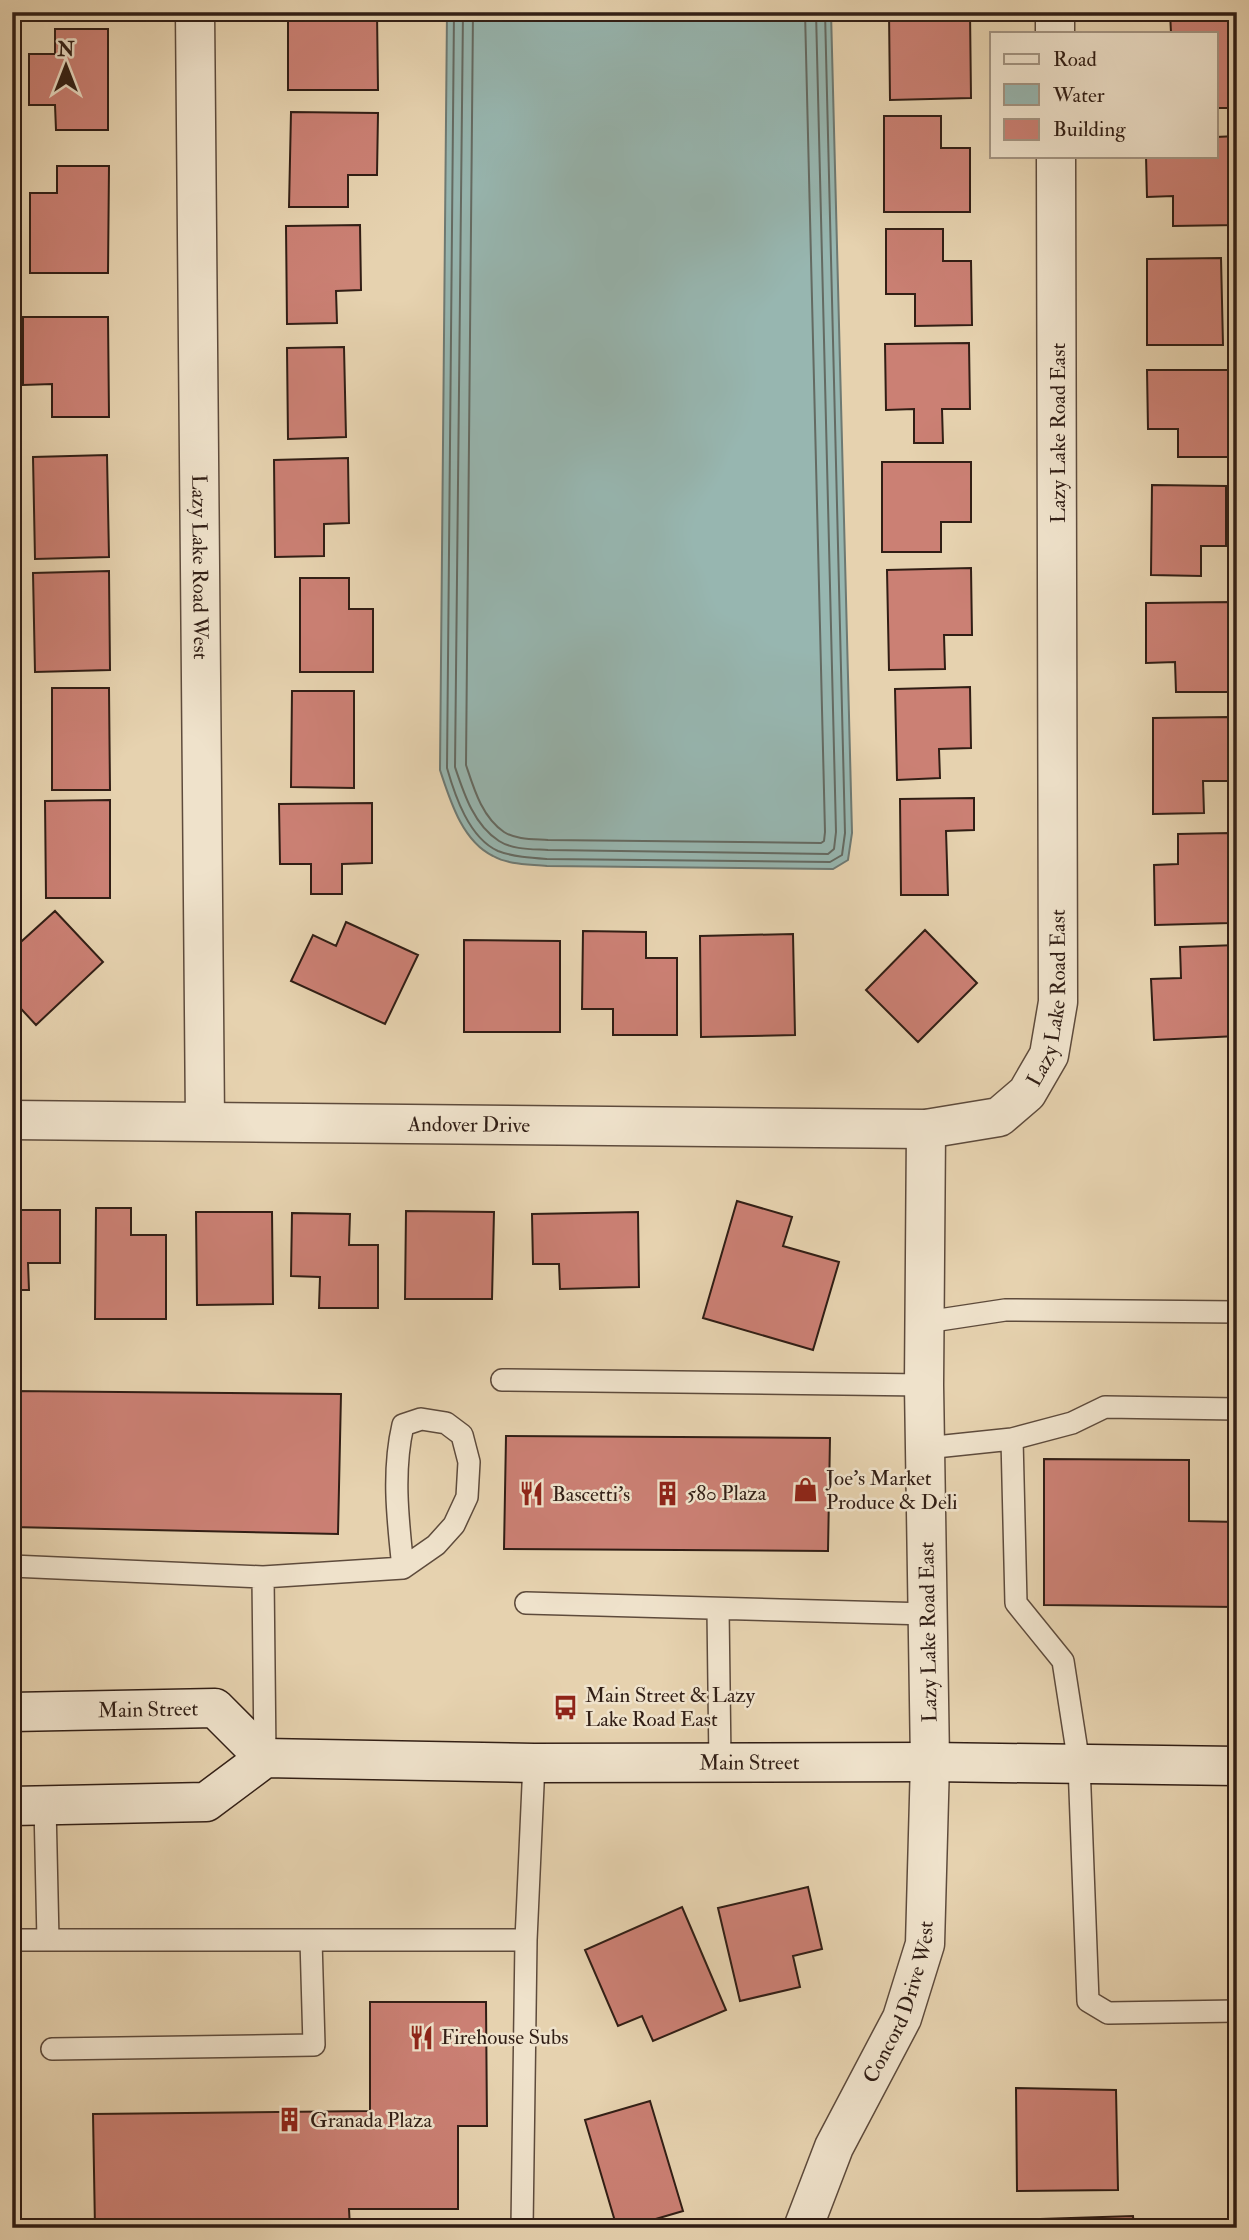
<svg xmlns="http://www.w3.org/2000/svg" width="1249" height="2240" font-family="'IM FELL Double Pica',serif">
<rect width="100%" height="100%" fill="#e6d2af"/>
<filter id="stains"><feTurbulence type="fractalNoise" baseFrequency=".00286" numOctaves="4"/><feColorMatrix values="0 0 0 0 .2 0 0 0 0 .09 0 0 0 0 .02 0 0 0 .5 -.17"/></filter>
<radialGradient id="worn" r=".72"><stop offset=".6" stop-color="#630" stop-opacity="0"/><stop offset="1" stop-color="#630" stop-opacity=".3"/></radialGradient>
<!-- water -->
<path fill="#97b6b0" stroke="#6e7972" stroke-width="2" d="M447 12H831L852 833 848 860 833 869 547 866C529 864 509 865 493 856 462 841 450 800 440 770Z"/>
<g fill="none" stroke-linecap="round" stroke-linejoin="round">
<!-- shore -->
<path stroke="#646a62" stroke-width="2" d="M454 12 447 768C455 796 469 838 498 851 514 857 531 858 547 859L830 862 842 855 845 833 825 12
M463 12 455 767C464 794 474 825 499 841 513 850 533 849 548 850L828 854 834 849 836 832 816 12
M473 12 466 765C474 789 482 817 504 832 516 840 535 839 548 840L821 843 824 841 825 832 805 12"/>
</g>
<!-- building -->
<path fill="#cb8074" stroke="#311e15" stroke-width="2" d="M288 12H377L378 90H288Z
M889 12H970L971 98 890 100Z
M1170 12H1229L1232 108H1216V33H1171Z
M55 29H108V130H56L55 105H29V54H55Z
M291 112 378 113 377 175H348V207H289Z
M884 116H941V148H970V212H884Z
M1237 136V225L1173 226V196L1147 197 1146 156H1216V137Z
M57 166H109L108 273H30V193H57Z
M360 225 361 290 336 291 337 323 287 324 286 226Z
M886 229H943V261H971L972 325 915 326V294H886Z
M1221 258 1223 345H1147V259Z
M23 317H108L109 417H52V384L23 385Z
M969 343 970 409H942L943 443H914V409L886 410 885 344Z
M344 347 346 437 288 439 287 348Z
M1147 370H1237V457H1178V429H1148Z
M107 455 109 557 35 559 33 457Z
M348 458 349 523 324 524V556L275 557 274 460Z
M882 462H971V522H941V552H882Z
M1152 485 1226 486V546H1201V576L1151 575Z
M971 568 972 635H944L945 669 889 670 887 570Z
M109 571 110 670 35 672 33 573Z
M300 578H349V609H373V672H300Z
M1232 602 1233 692H1176L1175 662 1146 663V603Z
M970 687 971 748 939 749 940 778 897 780 895 689Z
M52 688H109L110 790H52Z
M292 691H354V788L291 787Z
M1228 717 1229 781H1203L1204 813 1153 814V718Z
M974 798V830L946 831 948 895H901L900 799Z
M110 800V898H46L45 801Z
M372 803V863L342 864V894H311V864H280L279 804Z
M1229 833 1230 923 1155 925 1154 865 1178 864V834Z
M55 911 103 962 36 1025 12 999V950Z
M346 922 418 955 385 1024 291 981 313 935 336 946Z
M925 930 977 983 918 1042 866 990Z
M583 931 646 932V958H677V1035H613V1009H582Z
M793 934 795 1035 701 1037 700 936Z
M464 940 560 941V1032H464Z
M1237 945V1036L1154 1040 1151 979 1181 978 1180 947Z
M737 1201 792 1217 783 1246 839 1262 813 1350 703 1318Z
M96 1208H131V1235H166V1319H95Z
M12 1210H60V1263H28L29 1290H12Z
M406 1211 494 1212 492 1299H405Z
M196 1212H272L273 1304 197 1305Z
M638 1212 639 1287 560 1289 559 1264H533L532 1214Z
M292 1213 350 1214 349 1245H378V1308H319L320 1277 291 1276Z
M12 1391 341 1394 338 1534 12 1527Z
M506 1436 830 1438 828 1551 504 1549Z
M1044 1459 1189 1460V1521L1237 1522V1607L1044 1605Z
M808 1887 822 1949 793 1956 800 1987 740 2001 718 1908Z
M682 1907 726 2010 653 2041 642 2016 618 2026 585 1950Z
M370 2002H486L487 2126H458V2209H349L350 2228H95L93 2114 370 2111Z
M1016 2088 1116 2090 1118 2190 1017 2191Z
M650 2101 683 2211 625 2228H617L585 2120Z
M1133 2216 1134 2228H1041V2219Z
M902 2225H979V2228H902Z"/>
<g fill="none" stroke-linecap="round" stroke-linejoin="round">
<defs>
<path id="lane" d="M926 1322 1005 1310 1237 1312
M502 1380 924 1385
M1012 1439 1016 1603 1063 1661 1079 1764 1088 2001 1108 2013 1237 2011
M926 1448 1012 1439 1072 1423 1105 1407 1237 1409
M12 1566 263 1577 403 1568 436 1545 454 1525 467 1497 469 1462 462 1435 446 1423 421 1419 403 1425C392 1472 398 1521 403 1568
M263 1577 265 1757
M526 1603 928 1614
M718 1609 720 1763
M45 1806 48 1940H526L534 1763
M12 1940H48
M52 2049 314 2045 311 1940
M522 2228 526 1940"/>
<g id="street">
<path id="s1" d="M195 12 205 1121"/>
<path d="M1055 12V33"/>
<path id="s2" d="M12 1120 926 1129 999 1117 1027 1093 1049 1055 1058 1002 1056 156"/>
<path id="s3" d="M803 2228 834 2147 902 2018 925 1944 930 1762 924 1385 926 1129"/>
</g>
<g id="secondary">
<path id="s4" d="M12 1712 215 1708 265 1758"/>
<path id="s5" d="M12 1806 206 1802 265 1758 534 1763 930 1762 1237 1766"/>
</g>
</defs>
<!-- lane casing -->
<use href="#lane" stroke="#5e4b3c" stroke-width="24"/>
<!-- street casing -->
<use href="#street" stroke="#5e4b3c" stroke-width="41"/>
<!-- secondary casing -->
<use href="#secondary" stroke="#311e15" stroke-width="41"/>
<!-- lane -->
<use href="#lane" stroke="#efe2cb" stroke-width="21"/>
<!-- street -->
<use href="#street" stroke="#efe2cb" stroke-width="38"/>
<!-- secondary -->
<use href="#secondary" stroke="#efe2cb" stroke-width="38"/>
</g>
<!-- icons -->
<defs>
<symbol id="shop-bare" viewBox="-9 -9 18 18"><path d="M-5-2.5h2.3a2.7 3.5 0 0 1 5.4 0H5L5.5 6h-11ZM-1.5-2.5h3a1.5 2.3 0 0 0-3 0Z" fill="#8f2418" stroke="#efe2cb" stroke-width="2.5" paint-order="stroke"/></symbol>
<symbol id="building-bare" viewBox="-9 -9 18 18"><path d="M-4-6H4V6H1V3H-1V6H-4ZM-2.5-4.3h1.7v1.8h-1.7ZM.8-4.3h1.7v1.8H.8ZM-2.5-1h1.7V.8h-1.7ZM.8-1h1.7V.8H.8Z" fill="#8f2418" stroke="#efe2cb" stroke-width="2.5" paint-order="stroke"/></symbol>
<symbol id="restaurant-bare" viewBox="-9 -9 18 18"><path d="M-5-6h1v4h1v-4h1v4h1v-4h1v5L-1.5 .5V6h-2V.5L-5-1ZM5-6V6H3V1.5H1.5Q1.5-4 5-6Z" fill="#8f2418" stroke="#efe2cb" stroke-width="2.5" paint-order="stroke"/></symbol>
<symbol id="bus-bare" viewBox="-9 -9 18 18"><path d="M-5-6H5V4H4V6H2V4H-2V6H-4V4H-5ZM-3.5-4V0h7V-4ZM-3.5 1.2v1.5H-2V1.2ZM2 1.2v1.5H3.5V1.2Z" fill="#8f2418" stroke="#efe2cb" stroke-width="2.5" paint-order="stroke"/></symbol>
</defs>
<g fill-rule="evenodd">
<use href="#shop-bare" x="788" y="1472" width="35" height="35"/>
<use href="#building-bare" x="650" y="1476" width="35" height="35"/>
<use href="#restaurant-bare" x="514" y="1476" width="35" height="35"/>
<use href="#bus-bare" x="548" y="1690" width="35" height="35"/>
<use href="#restaurant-bare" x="404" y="2020" width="35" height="35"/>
<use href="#building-bare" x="272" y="2102" width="35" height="35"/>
</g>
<g text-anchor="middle" stroke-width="5" stroke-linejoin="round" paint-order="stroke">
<!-- street labels -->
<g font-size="21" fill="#311e15" stroke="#efe2cb">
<text transform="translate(1058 433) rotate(-90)" y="7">Lazy Lake Road East</text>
<text dy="7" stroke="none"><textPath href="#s1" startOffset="555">Lazy Lake Road West</textPath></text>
<text dy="7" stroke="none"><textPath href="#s2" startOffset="1125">Lazy Lake Road East</textPath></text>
<text dy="7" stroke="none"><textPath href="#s2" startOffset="457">Andover Drive</textPath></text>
<text transform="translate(928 1632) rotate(-91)" y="7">Lazy Lake Road East</text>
<text dy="7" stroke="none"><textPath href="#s4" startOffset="136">Main Street</textPath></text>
<text dy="7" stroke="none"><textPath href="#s5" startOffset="752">Main Street</textPath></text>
<text dy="7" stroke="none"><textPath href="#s3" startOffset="247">Concord Drive West</textPath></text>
</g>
<!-- poi labels -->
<g font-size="21" fill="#311e15" stroke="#efe2cb" text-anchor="start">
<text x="826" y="1485">Joe's Market<tspan x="826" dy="24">Produce &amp; Deli</tspan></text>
<text x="687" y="1500">580 Plaza</text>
<text x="552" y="1501">Bascetti's</text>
<text x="585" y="1702">Main Street &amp; Lazy<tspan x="585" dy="24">Lake Road East</tspan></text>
<text x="441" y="2044">Firehouse Subs</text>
<text x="310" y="2127">Granada Plaza</text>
</g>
</g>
<!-- margin -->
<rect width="1249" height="2240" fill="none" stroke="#e6d2af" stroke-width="42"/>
<rect x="14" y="14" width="1221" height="2212" fill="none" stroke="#311e15" stroke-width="3.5"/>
<rect x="21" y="21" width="1207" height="2198" fill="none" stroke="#311e15" stroke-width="2"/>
<!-- legend -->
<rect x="990" y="32" width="228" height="126" fill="#efe2cb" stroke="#a39482" stroke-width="2"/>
<rect x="1004" y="54" width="35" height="10" fill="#efe2cb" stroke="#a39482" stroke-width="2"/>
<text x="1053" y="66" font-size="21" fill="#311e15">Road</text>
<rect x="1004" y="84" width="35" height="21" fill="#97b6b0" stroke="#a39482" stroke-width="2"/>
<text x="1053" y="102" font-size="21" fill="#311e15">Water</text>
<rect x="1004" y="119" width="35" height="21" fill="#cb8074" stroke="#a39482" stroke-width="2"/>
<text x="1053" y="136" font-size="21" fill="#311e15">Building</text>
<!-- north arrow -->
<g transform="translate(66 66)" stroke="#efe2cb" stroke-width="5" paint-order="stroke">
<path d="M0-5L12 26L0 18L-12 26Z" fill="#311e15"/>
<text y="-10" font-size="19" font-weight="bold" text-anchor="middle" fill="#311e15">N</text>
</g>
<rect width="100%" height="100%" filter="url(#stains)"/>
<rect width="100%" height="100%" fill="url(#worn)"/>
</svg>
